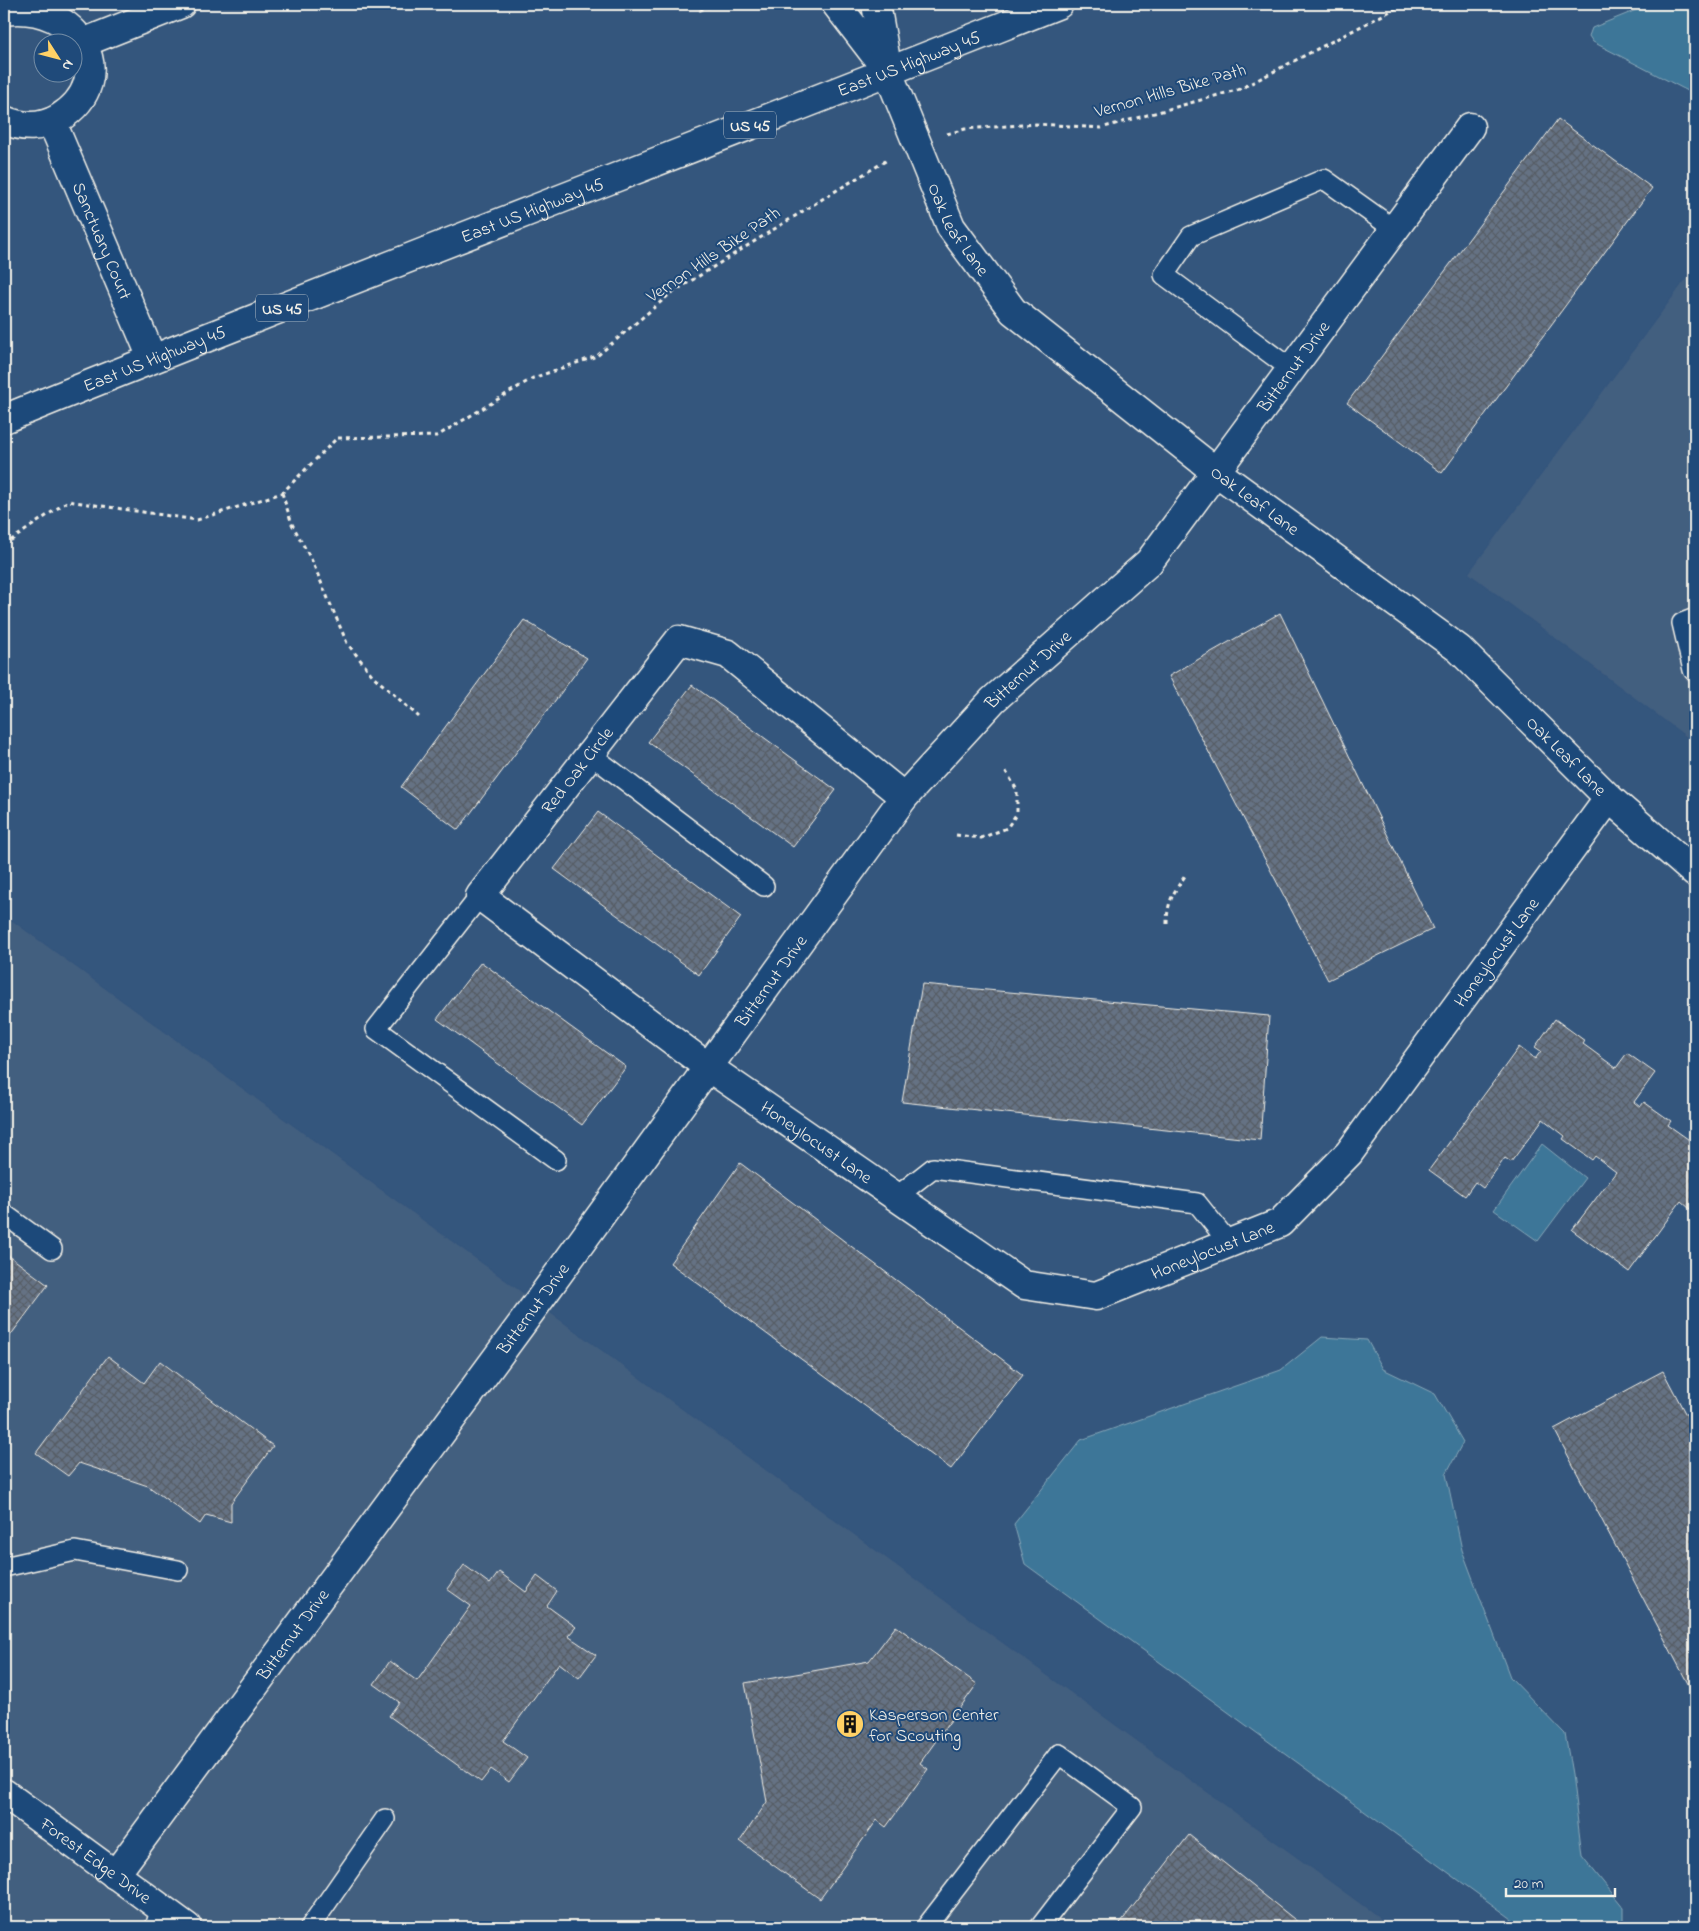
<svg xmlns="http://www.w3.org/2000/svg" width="1699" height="1931" font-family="'Indie Flower',sans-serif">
<defs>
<pattern id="building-cross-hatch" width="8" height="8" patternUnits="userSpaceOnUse" patternTransform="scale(1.25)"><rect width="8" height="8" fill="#657284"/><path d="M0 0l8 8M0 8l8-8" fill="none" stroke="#575d65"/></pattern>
</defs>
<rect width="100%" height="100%" fill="#34567d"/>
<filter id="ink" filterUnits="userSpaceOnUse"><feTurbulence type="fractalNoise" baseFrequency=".02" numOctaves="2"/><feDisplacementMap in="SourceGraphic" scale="10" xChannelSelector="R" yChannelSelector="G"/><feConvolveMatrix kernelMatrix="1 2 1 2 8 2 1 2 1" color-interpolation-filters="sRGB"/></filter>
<g filter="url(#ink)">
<!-- built -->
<path fill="#435e7f" d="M1695 267V743L1469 573Z
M4 915 1392 1927H4Z"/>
<!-- water -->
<path fill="#3e7698" stroke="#87a7b8" d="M1651 4H1695V91H1688L1593 42 1589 36 1592 28Z
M1542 1144 1585 1178 1538 1241 1494 1210Z
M1322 1337 1367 1340 1383 1369 1435 1394 1463 1442 1446 1474 1462 1550 1510 1677 1565 1734 1572 1774 1582 1856 1624 1908V1927H1523L1025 1564 1014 1524 1081 1440 1281 1370Z"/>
<!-- building -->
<path fill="url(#building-cross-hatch)" stroke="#f4f1e8" d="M1558 119 1652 188 1442 473 1347 403Z
M1280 613 1433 929 1328 980 1169 676Z
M524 620 587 658 458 830 401 787Z
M692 685 836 790 793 847 648 742Z
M598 812 741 917 699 975 554 869Z
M481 962 626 1067 582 1125 437 1019Z
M922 984 1269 1016 1260 1140 902 1102Z
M1555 1019 1585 1041 1583 1044 1616 1068 1627 1053 1655 1073 1634 1102 1640 1107 1644 1102 1671 1121 1668 1125 1695 1144V1202L1690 1209 1681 1201 1629 1272 1572 1230 1616 1172 1595 1156 1592 1160 1563 1139 1565 1136 1543 1119 1511 1162 1505 1158 1483 1188 1475 1182 1465 1196 1429 1170 1519 1047 1535 1059 1541 1051 1535 1047Z
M740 1163 1023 1375 951 1469 670 1263Z
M4 1252 48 1285 4 1344Z
M108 1356 144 1383 160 1361 273 1446 231 1503V1522L206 1515 200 1524 148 1486 79 1463 68 1476 36 1453Z
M1663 1371 1695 1432V1697L1554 1429Z
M464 1565 490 1584 499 1572 526 1592 537 1576 557 1591 547 1606 576 1627 568 1636 596 1655 579 1678 559 1663 503 1741 527 1758 509 1782 491 1769 481 1782 389 1716 399 1702 374 1684 390 1661 417 1681 471 1606 447 1589Z
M896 1626 977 1684 920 1763 928 1769 886 1827 877 1820 820 1899 740 1841 767 1802 745 1683 869 1661Z
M1189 1835 1304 1927H1117Z"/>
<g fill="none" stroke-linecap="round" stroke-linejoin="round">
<defs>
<path id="lane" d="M1291 369 1164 275 1191 236 1324 179 1394 229
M1695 618 1682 623 1693 670 1695 672
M590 754 764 886
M480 896 376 1029 556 1160
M896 1197 933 1168 1197 1203 1229 1243
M4 1214 52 1249
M4 1567 75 1551 178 1570
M155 1927 161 1908
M310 1927 385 1819
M926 1927 1059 1754 1132 1807 1040 1927"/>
<g id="street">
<path d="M836 4 886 69"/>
<path id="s1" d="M876 4 888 72 951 227 1013 311 1215 471 1459 649 1609 798 1695 873"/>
<path d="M4 11C78 0 123 78 59 118 42 128 22 128 4 120"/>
<path d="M85 42 181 4"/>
<path id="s2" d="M52 122 152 358"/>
<path id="s3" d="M904 797 728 654 679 640 480 896 708 1067 1024 1285 1096 1296 1280 1223 1349 1153 1609 798"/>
<path id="s4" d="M115 1875 543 1295 904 797 993 700 1149 562 1470 127"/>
</g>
<g id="secondary">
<path id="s5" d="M4 1793 187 1927"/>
</g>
<g id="primary">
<path id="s6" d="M4 419C354 276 708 144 1059 4"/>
</g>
</defs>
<!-- lane casing -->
<use href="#lane" stroke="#f4f1e8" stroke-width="22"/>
<!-- street casing -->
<use href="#street" stroke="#f4f1e8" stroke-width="31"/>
<!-- secondary casing -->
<use href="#secondary" stroke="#f4f1e8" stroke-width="31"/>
<!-- primary casing -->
<use href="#primary" stroke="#f4f1e8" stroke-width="31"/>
<!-- path -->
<path stroke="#f4f1e8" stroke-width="3" stroke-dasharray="4 4" stroke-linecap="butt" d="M694 4 700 10 718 4
M947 134 965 129 1036 124 1101 128 1240 89 1404 4
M282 493 292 524 312 561 347 643 373 676 419 717
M4 545 68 501 197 520 282 493 337 438 437 436 533 378 597 356 670 294 824 198 889 159
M956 835 981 838 1007 828 1017 813V790L1005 770
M1167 924C1167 902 1173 893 1185 876"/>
<!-- lane -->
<use href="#lane" stroke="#1f4a7a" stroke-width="19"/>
<!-- street -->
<use href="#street" stroke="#1f4a7a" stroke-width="28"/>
<!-- secondary -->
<use href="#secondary" stroke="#1f4a7a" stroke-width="28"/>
<!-- primary -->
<use href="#primary" stroke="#1f4a7a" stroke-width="28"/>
</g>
</g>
<!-- icons -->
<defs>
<symbol id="building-disc" viewBox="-11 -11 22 22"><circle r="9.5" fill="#ffd166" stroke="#1f4a7a"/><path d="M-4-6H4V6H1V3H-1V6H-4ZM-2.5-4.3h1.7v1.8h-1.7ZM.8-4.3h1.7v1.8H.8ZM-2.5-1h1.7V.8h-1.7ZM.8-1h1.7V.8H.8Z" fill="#111"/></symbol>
</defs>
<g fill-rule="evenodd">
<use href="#building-disc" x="834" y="1708" width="32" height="32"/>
</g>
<g text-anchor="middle" stroke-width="4" stroke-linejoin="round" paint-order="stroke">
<!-- shield labels -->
<g fill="#1f4a7a" stroke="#b4bfc7" stroke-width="1">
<rect x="724" y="111.5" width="52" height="27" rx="4"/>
<rect x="256" y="294.5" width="52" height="27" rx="4"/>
</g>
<g font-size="16" font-weight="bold" fill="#f4f1e8">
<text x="750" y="131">US 45</text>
<text x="282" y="314">US 45</text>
</g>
<!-- street labels -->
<g font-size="18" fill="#f4f1e8" stroke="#1f4a7a">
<text dy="6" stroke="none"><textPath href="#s6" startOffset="972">East US Highway 45</textPath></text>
<text transform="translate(1170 90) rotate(-16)" y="6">Vernon Hills Bike Path</text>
<text dy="6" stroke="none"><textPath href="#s6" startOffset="568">East US Highway 45</textPath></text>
<text dy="6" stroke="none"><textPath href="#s1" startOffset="242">Oak Leaf Lane</textPath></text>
<text dy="6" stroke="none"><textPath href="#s2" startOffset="129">Sanctuary Court</textPath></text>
<text transform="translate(713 254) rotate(-34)" y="6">Vernon Hills Bike Path</text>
<text dy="6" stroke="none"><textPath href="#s6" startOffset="162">East US Highway 45</textPath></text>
<text dy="6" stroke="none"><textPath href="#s4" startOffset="1919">Bitternut Drive</textPath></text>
<text dy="6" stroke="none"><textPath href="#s1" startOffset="648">Oak Leaf Lane</textPath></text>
<text dy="6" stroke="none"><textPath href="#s4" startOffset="1514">Bitternut Drive</textPath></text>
<text dy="6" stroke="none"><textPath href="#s1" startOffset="1052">Oak Leaf Lane</textPath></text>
<text transform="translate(577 770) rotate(-52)" y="6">Red Oak Circle</text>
<text dy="6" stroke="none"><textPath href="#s3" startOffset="1889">Honeylocust Lane</textPath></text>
<text dy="6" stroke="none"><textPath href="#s4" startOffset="1109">Bitternut Drive</textPath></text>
<text dy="6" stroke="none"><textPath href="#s3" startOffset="1019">Honeylocust Lane</textPath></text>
<text dy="6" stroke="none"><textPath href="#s3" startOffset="1469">Honeylocust Lane</textPath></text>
<text dy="6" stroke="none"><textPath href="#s4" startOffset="704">Bitternut Drive</textPath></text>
<text dy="6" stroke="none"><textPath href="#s4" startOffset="299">Bitternut Drive</textPath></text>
<text dy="6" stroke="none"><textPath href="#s5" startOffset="114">Forest Edge Drive</textPath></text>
</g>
<!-- poi labels -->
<g font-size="18" fill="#f4f1e8" stroke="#1f4a7a" text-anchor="start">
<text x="869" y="1720">Kasperson Center<tspan x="869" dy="21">for Scouting</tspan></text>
</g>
</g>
<!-- margin -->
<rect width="1699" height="1931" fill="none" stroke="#1f4a7a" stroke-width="20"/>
<rect x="10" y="10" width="1679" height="1911" fill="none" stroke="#f4f1e8" stroke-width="2" filter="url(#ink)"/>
<!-- north arrow -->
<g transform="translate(58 58) rotate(126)"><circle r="24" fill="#1f4a7a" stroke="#748da6"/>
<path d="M0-4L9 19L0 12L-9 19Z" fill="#ffd166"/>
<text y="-8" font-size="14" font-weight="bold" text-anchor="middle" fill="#f4f1e8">N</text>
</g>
<!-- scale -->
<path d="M1506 1888v8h109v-8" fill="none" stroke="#f4f1e8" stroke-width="2.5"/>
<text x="1514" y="1888" font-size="15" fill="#f4f1e8" stroke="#1f4a7a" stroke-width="4" paint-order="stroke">20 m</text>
</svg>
